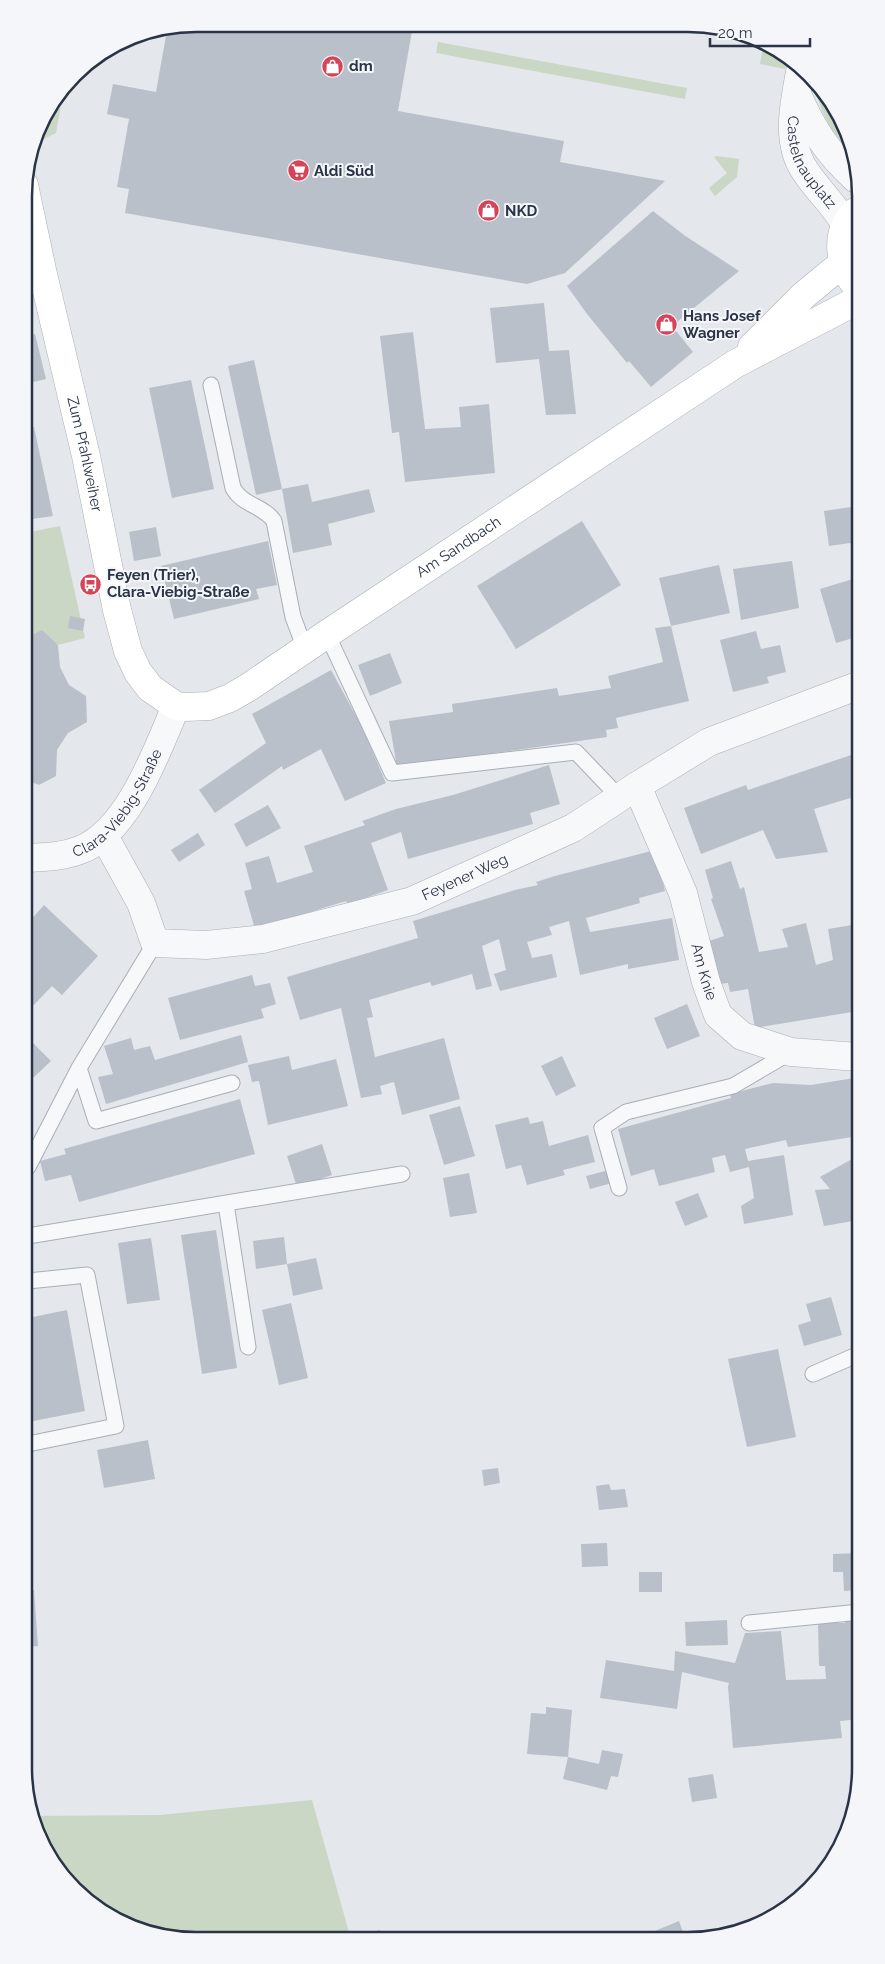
<svg xmlns="http://www.w3.org/2000/svg" width="885" height="1964" font-family="Raleway,sans-serif">
<rect width="100%" height="100%" fill="#e4e7ec"/>
<!-- green -->
<path fill="#c9d7c4" d="M438 42 687 88 685 99 436 53Z
M763 47 787 59 785 69 760 64Z
M816 84 838 110 855 153C850 149 844 144 840 140 828 127 816 101 816 84Z
M63 93 56 133 42 140 40 128 42 120Z
M716 156 739 159 737 177 715 196 709 188 727 173 714 157Z
M60 526 85 638 58 645 42 631 26 638 25 533Z
M312 1800 350 1936 163 1937 82 1897 53 1863 31 1816 160 1815Z"/>
<!-- building -->
<path fill="#bac0ca" d="M197 24 413 25 398 111 564 141 560 162 665 181 565 273 527 284 125 213 129 189 117 187 129 119 107 114 113 84 156 92 167 30Z
M653 211 684 235 739 271 672 326 693 352 651 387 629 361 627 363 587 314 567 286Z
M544 303 549 351 569 350 576 414 546 415 539 359 496 363 490 308Z
M413 332 425 429 461 427 459 407 489 404 495 473 405 482 399 432 392 433 380 336Z
M35 334 46 379 25 384V336Z
M254 360 282 489 256 495 228 366Z
M191 380 214 489 172 498 149 388Z
M34 427 53 516 25 520V429Z
M308 484 312 502 369 489 375 512 328 524 332 545 293 553 282 489Z
M851 507 857 542 829 546 824 511Z
M582 521 621 585 516 649 477 586Z
M156 527 161 556 134 561 129 532Z
M268 541 277 585 256 589 259 599 174 619 161 566Z
M792 561 799 608 741 620 733 569Z
M719 565 730 613 671 626 659 578Z
M853 579 857 593V637L836 643 820 589Z
M70 616 85 619 83 631 68 628Z
M671 626 689 701 616 718 618 728 606 730 607 737 397 767 389 721 453 712 452 704 557 688 559 696 611 688 608 676 663 662 655 628Z
M42 630 58 645 60 667 69 685 86 696 87 722 68 733 57 750 56 776 39 785 26 780V638Z
M756 631 761 649 780 645 786 672 767 677 769 683 733 692 720 640Z
M390 653 402 683 370 696 358 665Z
M331 670 362 727 386 783 345 801 321 749 283 770 282 766 215 813 199 790 266 743 252 714Z
M857 753V796L814 809 828 852 776 859 763 830 701 854 684 808 746 785 748 790Z
M549 765 560 804 530 813 533 824 408 859 401 832 371 843 388 890 348 904 346 901 255 929 244 891 252 889 245 863 269 856 277 883 313 872 304 846 365 825 362 821 396 809 453 795Z
M268 805 281 828 246 847 234 824Z
M198 833 205 845 179 862 171 850Z
M655 850 665 891 639 898 640 903 586 918 590 932 672 918 679 960 628 969V964L580 975 569 921 549 927 552 935 527 942 532 958 552 954 557 977 500 991 494 974 506 970 499 939 482 946 492 986 476 990 472 974 432 986 430 982 369 1000 373 1017 367 1018 375 1057 444 1038 460 1099 402 1115 394 1082 380 1086 382 1094 361 1098 341 1008 300 1020 287 977 418 938 413 921 515 890 538 885 536 882 555 876Z
M731 861 740 889 744 887 759 952 788 947 782 929 806 923 816 965 833 960 828 929 858 924V1011L755 1028 748 989 730 992 728 983 719 984 709 941 724 936 711 899 713 898 705 870Z
M44 905 98 956 62 995 52 986 29 1010 27 1008V924Z
M252 975 255 986 270 983 276 1004 261 1009 264 1018 180 1040 168 998Z
M687 1004 700 1036 667 1049 654 1018Z
M241 1035 248 1062 106 1104 98 1077 113 1074 104 1046 131 1038 134 1050 150 1046 155 1060Z
M27 1037 51 1061 31 1080 27 1077Z
M289 1056 292 1070 336 1059 348 1106 268 1125 259 1081 252 1082 248 1065Z
M562 1056 576 1086 556 1096 541 1066Z
M854 1078 859 1101V1136L788 1147 786 1140 745 1149 748 1161 784 1155 793 1215 744 1224 741 1206 754 1198 749 1167 730 1172 725 1155 712 1158 715 1172 659 1186 654 1169 631 1176 618 1129 731 1098 730 1094 773 1083 811 1085Z
M240 1099 255 1154 79 1202 71 1175 45 1181 40 1161 66 1154 64 1149Z
M460 1106 475 1156 444 1165 429 1115Z
M528 1117 530 1124 543 1121 549 1146 588 1135 595 1162 563 1170 565 1175 527 1185 521 1165 506 1169 495 1125Z
M322 1144 332 1175 297 1187 287 1156Z
M859 1155V1220L824 1226 815 1190 830 1189 820 1177Z
M609 1170 612 1183 590 1189 586 1176Z
M469 1173 477 1213 450 1217 443 1178Z
M698 1193 708 1217 685 1226 675 1202Z
M216 1230 237 1368 202 1374 181 1235Z
M284 1237 287 1264 316 1258 323 1289 293 1296 287 1264 256 1269 253 1241Z
M151 1238 160 1300 127 1304 118 1243Z
M831 1297 842 1335 804 1346 798 1325 811 1321 806 1304Z
M291 1303 308 1378 279 1385 262 1310Z
M67 1310 85 1411 28 1422V1318Z
M778 1349 796 1437 747 1447 728 1359Z
M148 1440 155 1479 104 1488 97 1450Z
M498 1468 500 1483 484 1486 482 1470Z
M609 1484 611 1490 625 1489 628 1507 599 1510 596 1486Z
M607 1543 608 1566 582 1567 581 1544Z
M860 1553V1590L844 1591 843 1572H833V1554Z
M639 1572H662V1592H639Z
M29 1590H34L38 1646 29 1647Z
M860 1616 861 1719 840 1721 842 1738 733 1748 728 1687 729 1683 682 1672 677 1709 600 1698 606 1660 674 1671 675 1651 735 1663 745 1633 781 1631 786 1680 826 1679 825 1666H819L818 1623H845L844 1617Z
M727 1620 728 1645 686 1646 685 1622Z
M546 1707 572 1710 568 1757 527 1754 531 1713 546 1714Z
M602 1750 623 1754 618 1777 611 1776 607 1790 563 1779 568 1757 599 1764Z
M713 1774 717 1798 692 1802 688 1778Z
M679 1921 684 1935H645Z
M739 1925 741 1931 733 1934H716Z
M380 1930 381 1936H359Z"/>
<g fill="none" stroke-linecap="round" stroke-linejoin="round">
<defs>
<path id="lane" d="M211 385 233 488C242 505 264 506 274 521L293 617 305 649
M327 634 392 773 576 752 620 798
M79 1068 96 1121 232 1083
M28 1167 79 1068 155 943
M619 1188 602 1128 626 1112 733 1086 791 1052
M226 1204 248 1347
M28 1236 402 1174
M28 1281 87 1275 116 1426 28 1444
M813 1374 859 1354
M749 1623 860 1612"/>
<g id="street">
<path id="s1" d="M801 66C796 97 785 136 802 166 814 187 834 204 846 225"/>
<path d="M797 94C812 129 827 152 855 178"/>
<path id="s2" d="M637 786 683 893 706 982 718 1015 742 1036 791 1052 858 1057"/>
<path id="s3" d="M104 836 141 903 155 943 206 945 263 939 412 901 573 828 637 786 709 742 857 686"/>
<path id="s4" d="M26 858C45 857 62 857 80 850 128 832 157 751 176 706"/>
</g>
<g id="secondary">
<path id="s5" d="M24 185 42 270 86 456 117 610 128 651 138 672 150 688 176 706 185 707 209 706 230 698 249 687 327 634 735 364 856 301"/>
<path d="M855 212C834 234 839 264 856 286"/>
<path d="M752 347 804 295 843 263"/>
</g>
</defs>
<!-- lane casing -->
<use href="#lane" stroke="#a8aeb7" stroke-width="17"/>
<!-- street casing -->
<use href="#street" stroke="#a8aeb7" stroke-width="29"/>
<!-- secondary casing -->
<use href="#secondary" stroke="#a8aeb7" stroke-width="29"/>
<!-- lane -->
<use href="#lane" stroke="#f7f8fa" stroke-width="15"/>
<!-- street -->
<use href="#street" stroke="#f7f8fa" stroke-width="28"/>
<!-- secondary -->
<use href="#secondary" stroke="#fff" stroke-width="28"/>
</g>
<!-- icons -->
<defs>
<symbol id="shop-disc" viewBox="-11 -11 22 22"><circle r="9.5" fill="#d64459" stroke="#f4f6f9"/><path d="M-5-2.5h2.3a2.7 3.5 0 0 1 5.4 0H5L5.5 6h-11ZM-1.5-2.5h3a1.5 2.3 0 0 0-3 0Z" fill="#fff"/></symbol>
<symbol id="supermarket-disc" viewBox="-11 -11 22 22"><circle r="9.5" fill="#d64459" stroke="#f4f6f9"/><path d="M-6-5.5h2.5l.6 2H6L4.5 2H-2.5L-4.4-4H-6ZM-1.5 3.2a1.3 1.3 0 1 0 .1 0ZM3 3.2a1.3 1.3 0 1 0 .1 0Z" fill="#fff"/></symbol>
<symbol id="bus-disc" viewBox="-11 -11 22 22"><circle r="9.5" fill="#d64459" stroke="#f4f6f9"/><path d="M-5-6H5V4H4V6H2V4H-2V6H-4V4H-5ZM-3.5-4V0h7V-4ZM-3.5 1.2v1.5H-2V1.2ZM2 1.2v1.5H3.5V1.2Z" fill="#fff"/></symbol>
</defs>
<g fill-rule="evenodd">
<use href="#shop-disc" x="320" y="54" width="25" height="25"/>
<use href="#supermarket-disc" x="286" y="158" width="25" height="25"/>
<use href="#shop-disc" x="476" y="198" width="25" height="25"/>
<use href="#shop-disc" x="654" y="312" width="25" height="25"/>
<use href="#bus-disc" x="78" y="572" width="25" height="25"/>
</g>
<g text-anchor="middle" stroke-width="4" stroke-linejoin="round" paint-order="stroke">
<!-- poi labels -->
<g font-size="15" font-weight="bold" fill="#2a3446" stroke="#f4f6f9" text-anchor="start">
<text x="349" y="71">dm</text>
<text x="314" y="176">Aldi Süd</text>
<text x="505" y="216">NKD</text>
<text x="683" y="321">Hans Josef<tspan x="683" dy="17">Wagner</tspan></text>
<text x="107" y="580">Feyen (Trier),<tspan x="107" dy="17">Clara-Viebig-Straße</tspan></text>
</g>
<!-- street labels -->
<g font-size="15" fill="#2a3446" stroke="#f4f6f9">
<text dy="5" stroke="none"><textPath href="#s1" startOffset="102">Castelnauplatz</textPath></text>
<text dy="5" stroke="none"><textPath href="#s5" startOffset="276">Zum Pfahlweiher</textPath></text>
<text dy="5" stroke="none"><textPath href="#s5" startOffset="882">Am Sandbach</textPath></text>
<text dy="5" stroke="none"><textPath href="#s4" startOffset="116">Clara-Viebig-Straße</textPath></text>
<text dy="5" stroke="none"><textPath href="#s3" startOffset="439">Feyener Weg</textPath></text>
<text dy="5" stroke="none"><textPath href="#s2" startOffset="198">Am Knie</textPath></text>
</g>
</g>
<!-- crop -->
<path d="M0 0H885V1964H0ZM196 32H688A164 164 0 0 1 852 196V1768A164 164 0 0 1 688 1932H196A164 164 0 0 1 32 1768V196A164 164 0 0 1 196 32Z" fill="#f4f6f9" fill-rule="evenodd"/>
<path fill="none" stroke="#2a3446" stroke-width="2.5" d="M196 32H688A164 164 0 0 1 852 196V1768A164 164 0 0 1 688 1932H196A164 164 0 0 1 32 1768V196A164 164 0 0 1 196 32Z"/>
<!-- scale -->
<path d="M710 38v8h100v-8" fill="none" stroke="#2a3446" stroke-width="2.5"/>
<text x="718" y="38" font-size="15" fill="#2a3446" stroke="#f4f6f9" stroke-width="4" paint-order="stroke">20 m</text>
</svg>
